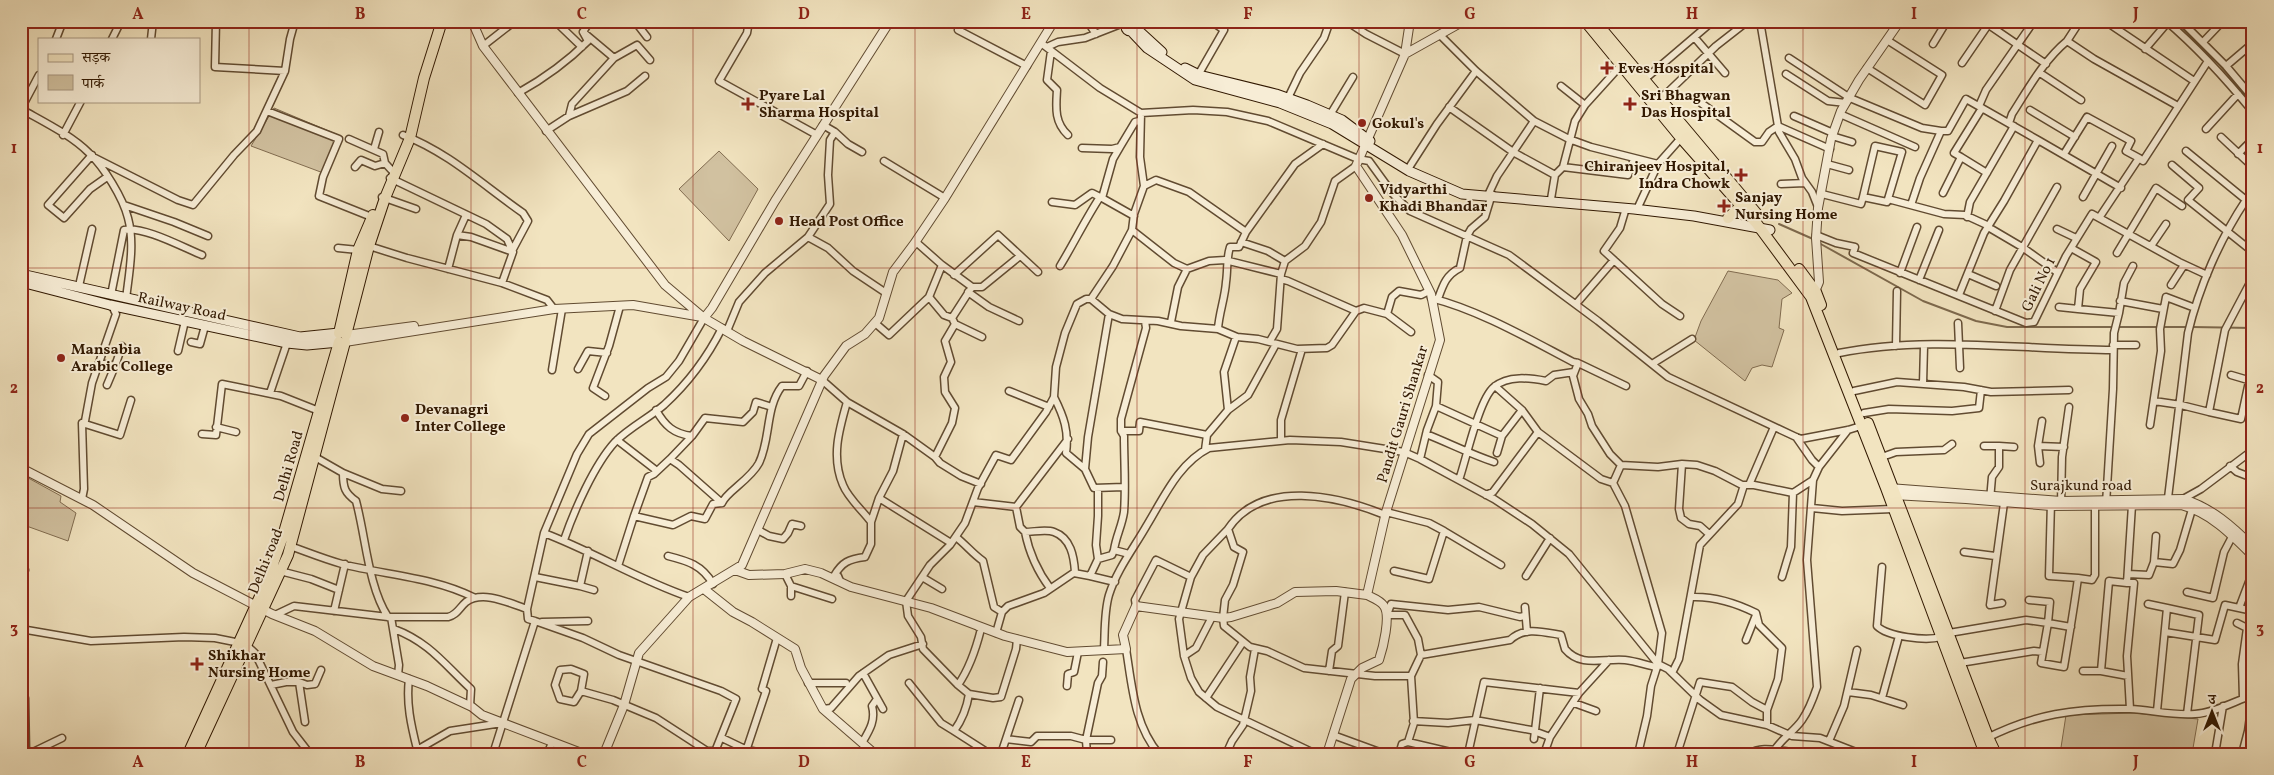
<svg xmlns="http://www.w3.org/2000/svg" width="2274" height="775" font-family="Vollkorn,'Noto Serif Devanagari',serif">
<rect width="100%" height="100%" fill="#f2e4c0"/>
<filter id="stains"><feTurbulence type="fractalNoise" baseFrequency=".004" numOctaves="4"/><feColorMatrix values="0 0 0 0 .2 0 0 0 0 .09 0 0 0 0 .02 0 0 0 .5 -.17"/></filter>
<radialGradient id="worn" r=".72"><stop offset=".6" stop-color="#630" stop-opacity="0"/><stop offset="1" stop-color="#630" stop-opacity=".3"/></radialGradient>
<!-- green -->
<path fill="#d1c1a0" stroke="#816c50" d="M274 108 343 137 326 174 251 146Z
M719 151 758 189 729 241 679 189Z
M1728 271 1778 280 1792 293 1782 299 1779 328 1784 330 1772 367 1762 365 1752 368 1745 381 1694 340 1701 321Z
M21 474 61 496 60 502 76 513 68 541 21 524Z
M2134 713 2198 719 2192 754H2060L2066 715Z"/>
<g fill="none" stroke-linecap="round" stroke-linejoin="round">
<!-- stream -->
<path stroke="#7d694d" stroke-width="2" d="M2175 21 2219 64 2251 102
M1779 224 1813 239
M1819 243 1923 301 1976 321 2007 327H2113
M2117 327H2158
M2162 327H2188
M2192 327 2253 328"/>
<defs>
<path id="minor" d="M216 21 215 67 285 71
M555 21 582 47
M641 21 637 24 647 37
M749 21 747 33 719 81 817 135
M1087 21 1096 34
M1346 21 1366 34 1405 54
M1760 21 1779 132 1795 159 1802 178 1812 192 1818 207
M1983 21 2046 64
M2105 21 2194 81
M2166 21C2199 49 2226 79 2253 112
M2181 21 2226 66 2253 98
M2251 21 2253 28
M958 30 1027 66
M1440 35 1476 71 1534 121 1569 139 1591 147 1658 164
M1695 38 1725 73
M56 39 63 21
M112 39 121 21
M151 39 153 21
M2067 41 2080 21
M2203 42 2223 21
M1041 43 1100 88 1141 113 1193 110 1227 112 1268 121 1358 159 1369 161 1393 194 1410 211 1509 255 1598 321 1668 377 1796 437 1801 439 1848 430 1864 425
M1933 44 1947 21
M483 46 515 21
M1047 47 1058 42 1085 38 1126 22
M2145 49 2168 22
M1051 51 1047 80 1057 90C1056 107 1054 122 1068 135
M614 58 637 45 650 60
M1789 58 1850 98 1922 128 1941 131
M1962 63 1988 25
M2226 66 2253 43
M1867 68 1925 105 1942 75 1887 40
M2040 73 2081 100
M1786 74 1828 101 1846 103
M1197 77 1224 30 1211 21
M1645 79 1713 21
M1561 86 1585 105
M518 93C545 78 566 63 588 41L583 32 590 21
M1660 97 1667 93 1716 46 1748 21
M1288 98 1300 73 1324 38 1330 21
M1701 103 1755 142H1762L1769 132 1778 126 1830 149
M1979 106 1986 90 2034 21
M1449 107 1513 152 1555 175
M21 109C44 122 71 135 89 153 104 167 123 198 128 218 135 244 129 273 126 299
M21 109 39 75
M2030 110 2075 137
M267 111 339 139 323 177 319 196 374 218
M1840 114 1915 147
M1330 115 1353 77
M569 116 572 104 614 58 583 32
M1794 116 1833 133
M2009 123 2012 114C2028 89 2044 60 2067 41L2094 59 2178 106
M2206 129 2238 94
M546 131 569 116 627 91 645 76
M835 132 848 144 862 152
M63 135 81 101
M403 135C448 152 484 186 523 213L528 221 512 251
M1832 136 1852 142
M2221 137 2253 167
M349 139 383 154 385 163 395 174
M2038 140 2121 188
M1120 147 1113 159 1102 198 1134 216
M1082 148 1112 149 1120 147 1135 122 1139 121
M374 149 379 132
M2186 151 2246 200
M2064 154 2087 117 2131 141 2126 151 2139 158 2099 218
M2238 154 2253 139
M92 155 48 205 64 218 90 189 107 177
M93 157 178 200 193 205 234 155 257 131 285 71 290 39 295 21
M1961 157 1954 153 1982 108
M2139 158 2143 161 2208 61
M884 161 945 198
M1827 164 1849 170
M2172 165 2199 188 2188 200 2253 252
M1410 166 1437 124 1476 71
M355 167 361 160 375 166 385 163
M1563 167 1628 175 1634 159
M390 178 486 224 507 239 513 252 502 283
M1781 184 1805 183
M1144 186 1156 180 1189 192 1246 232 1295 164 1323 144
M1489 193 1497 176 1534 121
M1943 193 1961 157 1987 173
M1822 194 1861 204 1863 197 1887 202 1888 199 1944 214 1965 215 1989 226
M382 197 416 209
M1863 197 1875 146 1902 152 1888 199
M2083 197 2112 146
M1551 199 1555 175 1563 167 1575 121 1585 105 1623 63
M1052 202 1075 205 1092 193 1102 198
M124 205 174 222 208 236
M1639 205 1658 164 1681 138
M1911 205 1920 178 1941 131H1948L1966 99 2038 140 2004 201 1984 233 1959 295
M1626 208 1620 228 1604 251 1662 304 1680 316
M1967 217 1970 202 2014 126
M1988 227 2022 247 2057 272
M2057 229 2076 238
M1132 230 1174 263 1187 269 1209 261 1225 260 1281 274
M457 235 471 237 513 252
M1816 235 1836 243 1855 247 1853 253 2026 323 2034 322 2066 256 2092 214 2179 262 2207 275
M808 237 828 248 853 271 886 293
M916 242 942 265 972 287 952 318 944 315 929 297 942 265
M1241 242 1268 251 1285 261
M369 246 407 258 502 283 547 300 554 309
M2151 246 2166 224
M338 248 358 250
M2117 253 2156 188 2182 206
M1060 266C1074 243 1085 220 1100 197
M448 269 457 235 466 215
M1900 273 1917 227
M1968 274 1996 286
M954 275 998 235 1038 272
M1281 279 1288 281 1356 311
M1919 280 1939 230
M2171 285 2184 265
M79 286 92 229
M972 287H982L1020 256
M968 292 989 307 1019 321
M111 295 124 230C144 226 182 247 202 255
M1431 298C1479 310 1529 339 1573 362L1578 363 1573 376 1579 399 1588 414 1592 426 1610 454 1621 465 1658 467 1682 464 1697 465 1715 471 1742 485H1754L1793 493 1813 480
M1091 299 1113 266 1132 230 1134 214 1144 186 1140 157 1141 113
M1438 299C1443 285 1446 275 1460 268L1467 236 1471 229 1485 217 1492 194
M2120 301 2163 309
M1576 304 1614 260
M2059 307 2078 309 2080 289 2096 262 2071 248
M2078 309 2119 313 2114 333 2113 389 2106 504
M1995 311 2010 270 2057 187
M2119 313 2124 283 2133 266
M1387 314 1411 332
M1171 322 1178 287 1187 269
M875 323 889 335 929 297
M1958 323 1960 368
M955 324 982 337
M1218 329C1219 313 1225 298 1226 282 1228 269 1226 260 1230 247H1239L1246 232
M727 331 739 302 765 273 808 237 830 204 828 175 830 140 835 132 823 125
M1270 341 1277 329 1281 274 1285 261 1305 246 1321 222 1335 181 1356 166
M191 342 200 344 205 326
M2113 345H2136
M1896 346 1897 291
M178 351 185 321
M1839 353C1927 335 2024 350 2113 350
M99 363 115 366 122 346
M1578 363 1626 386
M1652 364 1692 339
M578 369 588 351 607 353
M552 370 562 309
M2231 375 2248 380
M822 380 847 402 903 434 935 457 940 463 961 476 981 484
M1923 384 1924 346
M107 385 115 366
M1495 386 1522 410 1538 432
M1009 391 1049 407
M1854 391 1897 382 1964 387 1991 392 2069 390
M270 393 287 343
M605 396 593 388 609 346 620 306
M1054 397C1064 417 1069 431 1066 453L1085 469 1094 488 1124 487
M2154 401 2181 405 2209 412 2225 330 2253 277
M1436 406 1502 436
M656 410C665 426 674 434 692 436
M1228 410 1224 372 1236 337
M2209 412 2241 419 2253 363
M1864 413 1889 409 1952 411 1979 408 1981 390
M82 423 120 435 131 400
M2150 425 2161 351 2160 329 2166 297 2195 308
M216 427 236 432
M1121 431H1139L1140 422 1207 435
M202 434 216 435 222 384 281 396 319 411
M1426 434C1449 443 1470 454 1494 462
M1796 437 1812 460 1819 467
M617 440 657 471
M1281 441V420L1302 349
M1984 446H1999V467L1992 477 1990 500
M1999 446 2014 447
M2038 446 2042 421
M1205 450 1207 435 1228 410 1248 395 1276 344
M1497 453 1502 436 1522 410
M315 457 343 473C343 488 345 493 356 501 366 538 368 586 388 617
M935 457 952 423 955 408 945 392 944 377 951 362 945 341 955 324 952 318
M1882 457 1896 452 1944 450 1952 444
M1420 459 1427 430 1436 406 1438 382 1428 375
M2040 463 2038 446 2064 447
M1682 464 1679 509 1681 518 1689 524 1700 526 1709 534
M2230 466 2237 472 2250 477 2253 469
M1085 469 1088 437 1109 314
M343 473 382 489 401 491
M1459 480C1466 460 1479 399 1494 387 1508 375 1530 378 1546 381L1554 375 1574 372
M1613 483 1621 465
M1749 485 1774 427
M1098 488V516L1096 545 1098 559
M1486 495 1493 492 1538 432 1601 479 1613 483 1625 506 1662 633 1658 664 1651 686 1647 716 1638 754
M879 498 951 543
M2168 498 2188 333C2199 287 2220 239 2246 200L2253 204
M82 499 84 489 82 423 85 421 92 383 116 314 114 310 118 307
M973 502 1016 507 1020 527 1025 532C1034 532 1046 529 1054 532 1071 538 1074 557 1075 572L1044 593 1008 606 1002 612 996 633
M2051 502 2049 576 2078 578
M2182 502 2183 499 2201 489 2253 450
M722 503 679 465 670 459 692 436 705 418 743 422 753 412 756 402 772 407
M2061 505 2062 457 2069 407
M1016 507 1068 439
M1812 508 1842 511 1893 509
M1386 512 1429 523 1444 531 1429 579 1394 571
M1385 515C1338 496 1262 478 1228 529L1234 547 1243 552 1233 585 1225 600 1223 618 1224 626 1250 647 1267 651 1304 668 1375 676H1411
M634 516 648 477 654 474 670 459
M871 522 879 498 893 471 903 434
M1228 529 1203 555 1191 577 1179 619 1184 656 1191 678 1199 692 1217 707 1316 754
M758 530 769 536 783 539 788 533 792 524 801 526
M1444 531 1501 565
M1025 532C1029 552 1038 572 1050 588
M544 533C594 552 639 580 689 597
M956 537C966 545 973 554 983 561L994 607 1002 612
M564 540C574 511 594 465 615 442 630 427 649 418 664 405 687 384 708 356 722 328
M290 546C307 552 324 559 342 564 385 575 433 577 473 597
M1114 550C1116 536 1122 526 1124 512 1126 487 1124 461 1124 436L1121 431V419L1146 328 1145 321
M1964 552 1995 556
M668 556C688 561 702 565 713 584
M2154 562 2156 536
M618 566 634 516 673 525 691 516 705 519 713 504 722 503C726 492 750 480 759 463 771 438 765 408 782 386H799L807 371
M1882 567 1877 626C1888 637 1926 641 1941 637
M21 569 25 570 21 580
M280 571 311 579 339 590
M2253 571 2239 608 2253 611
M1074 573 1090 576 1098 559 1112 555 1114 550 1129 554
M785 574 791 586V596
M2128 574 2149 575 2154 562 2173 564 2180 550 2193 506
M1090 576 1115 582
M1526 576 1550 538
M535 577 580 586 588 551
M922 577 942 589
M1782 577 1791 547 1793 493
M840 581 838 576H834C842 562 849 559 865 557L871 544V522C863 511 848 498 843 485 831 457 839 430 847 402
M2127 583 2109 581 2101 671 2128 676
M580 586 594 590
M791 586 832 599
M2187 592 2213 598 2224 552 2234 533
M1691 597C1714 596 1736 603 1756 613L1759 625 1782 648 1778 679 1767 710V725
M2002 603 1990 605 2004 503
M2148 604 2167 608 2157 711
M1136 606 1135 600 1156 560 1191 577
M1525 607 1527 632
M2167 608 2199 615 2187 714
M334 611 345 564
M275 615 294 606 388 617H448C457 615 459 608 466 602 483 590 509 603 527 609
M391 617 399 665 398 675
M535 621 583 638 619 655 721 691 736 699 714 754
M542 622 588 621
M2237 623 2247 628 2242 664 2243 698
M977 626 981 629C976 649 969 669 958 685L969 694C967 707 962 720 954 731L990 754
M2071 627 2048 623 2041 663 2064 667C2069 637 2074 608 2078 578L2092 580 2095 575V501
M21 629 91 641 184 637 215 638 245 644 255 653 293 732 310 754
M394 629C429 642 445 665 471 689L470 706
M2165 632 2215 640 2225 605 2239 608
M1949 633 2026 620 2048 623 2050 602 2029 600
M1746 640 1756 615
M21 641 24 630
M1104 649C1105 631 1104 612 1109 595 1117 569 1134 548 1147 525 1164 497 1179 463 1209 448L1290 440 1341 442 1404 452 1420 459 1494 499 1532 524 1569 554 1658 664 1668 669 1700 700 1721 715 1767 725 1792 736 1820 738 1861 754
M1126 649C1132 685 1134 725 1159 754
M1421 655 1510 640C1525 626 1543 632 1561 635L1565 649C1581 668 1603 658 1625 660 1635 661 1646 665 1656 667
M1184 656 1196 648 1212 617
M1103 662 1102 676 1098 683 1086 740H1111
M1960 663 2034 651 2043 652
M1329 671 1332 651 1338 646 1345 592
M2083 671H2101
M863 673 883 709
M1672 673 1679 659 1700 545 1738 504 1744 485
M409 679C406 703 411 725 417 749
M299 682 307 685 315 684 321 670
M808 683H846
M909 683 941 723 954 731
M271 685 286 682H299L305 722
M958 685 923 649 921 637 908 616 906 601 930 565 950 545 965 523 978 488 996 455 1011 460 1046 412 1054 397 1056 367 1065 333 1077 304 1086 299H1091L1109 314 1122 319 1158 321 1181 326 1218 329 1237 337 1258 339 1297 349 1327 348 1332 345 1356 311 1364 308 1387 314 1392 297 1399 291 1421 295 1429 291
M1067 686 1068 674 1074 672 1078 652
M581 691 584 674 571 669 560 670 555 685 560 699 574 702 581 691 613 700 656 718 707 751H715
M1848 692 1871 695 1903 705
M969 694 993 698 1001 697 1016 649 1017 639
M25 698 26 752
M1206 698 1243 642
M1882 698 1899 636
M1574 703 1596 711
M823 709 831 708 859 676 889 655 923 644
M2130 709 2127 656 2134 583H2127L2132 505
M1413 721 1448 723 1475 720 1531 730 1550 737 1579 693 1609 660
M1333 735 1385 754
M722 738 747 750 769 754
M1006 739 1031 742 1037 736H1071L1086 740 1087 754
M1534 739 1540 688
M1985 739C2034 714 2075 708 2130 709 2151 710 2174 716 2195 714 2214 713 2235 701 2253 695
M1829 741 1844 706 1857 650
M1408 742 1459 754
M862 743C869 731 876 721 872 706L877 699
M1227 752 1232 741 1243 725 1251 691 1250 677 1255 649
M21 753 33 752 62 738
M410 754 450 731 502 723
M493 754 535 621 528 619 527 609 544 533 577 454 589 434 648 388 666 377 679 361 704 318
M547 754 552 743
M745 754 766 691 762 689 777 638
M1001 754 1019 700
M1399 754 1402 744 1408 742 1414 723 1411 676 1421 655 1418 639 1405 615H1387L1391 604 1448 610 1479 607 1520 617 1524 616
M1468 754 1484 682 1579 693
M1544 754 1550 737
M1677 754 1700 682 1732 687 1752 702 1767 710
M1748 754C1764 745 1776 751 1794 752 1803 753 1813 751 1821 754
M1772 754C1781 738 1793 733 1802 720 1809 710 1813 699 1817 687L1807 560 1813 480 1819 467 1848 430
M2215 754 2223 706
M2242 754 2248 731 2253 695"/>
<path id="tertiary" d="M472 21 483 46 665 285 704 318 743 341 822 380
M1133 25 1148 21
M1405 54 1464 21
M1814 294 1819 282 1816 238 1818 208 1831 139 1841 111 1859 80 1900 21
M704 318 712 308 775 201 890 21
M346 335 414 326
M345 342 554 309 633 305 702 317
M21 468 93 505 193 573 272 614 315 631 373 666 427 686 472 707 482 715 584 754
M1889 488 2061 501 2183 499C2211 507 2233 527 2253 547
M1893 495 1966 499 2051 506 2181 505C2211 513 2232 535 2253 556
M735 570 749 575 785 574 805 569 821 573 851 587 931 608 1005 636 1067 652 1126 649 1123 635 1136 606 1223 618 1231 617 1277 603 1295 592 1336 591 1367 595
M704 589 733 612 752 622 795 649 801 668 823 709 875 754
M604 754 624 705 639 653 689 597 742 565 824 376 846 346 865 334 879 318 893 272 914 244 945 198 1054 21
M1327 754 1351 679 1362 668 1379 660C1383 648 1391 616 1384 606 1380 600 1373 598 1367 595L1386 512 1440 340 1431 294 1402 235 1356 166 1405 54 1410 21"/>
<path id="secondary" d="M1126 27a4 4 0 1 1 8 0a4 4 0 1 1-8 0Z
M1138 30 1162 52
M1131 31 1147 48 1195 80 1280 103 1332 124 1409 171 1462 194 1634 209 1694 216 1770 230
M1185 68 1199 75 1276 94 1307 105 1342 120 1370 141
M21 274 300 337 339 333
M21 282 110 305 287 343 307 345 339 342"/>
<path id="primary" d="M1585 21 1681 138 1757 224 1811 297 1886 488 1985 754
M1595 21 1757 214
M1728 218 1741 206
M1799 269 1816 292 1821 305
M339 333 358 250 373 215
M346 335 369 246 385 198 410 138 424 78 442 21
M1868 423 1988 737 1996 754
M188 754 266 583 283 536 339 342
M196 754 288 555 345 342"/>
</defs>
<!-- minor casing -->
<use href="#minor" stroke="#614b31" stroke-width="9"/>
<!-- tertiary casing -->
<use href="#tertiary" stroke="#614b31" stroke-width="10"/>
<!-- secondary casing -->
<use href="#secondary" stroke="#311801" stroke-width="11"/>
<!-- primary casing -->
<use href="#primary" stroke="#311801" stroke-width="12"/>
<!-- minor -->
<use href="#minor" stroke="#f7edd6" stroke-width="6"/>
<!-- tertiary -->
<use href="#tertiary" stroke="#f7edd6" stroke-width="8"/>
<!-- secondary -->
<use href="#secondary" stroke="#f7edd6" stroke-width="9"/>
<!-- primary -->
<use href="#primary" stroke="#f2e4c0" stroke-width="10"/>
</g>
<!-- grid -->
<path fill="none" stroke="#8f2418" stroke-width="1" stroke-opacity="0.55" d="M249 21V754M471 21V754M693 21V754M915 21V754M1137 21V754M1359 21V754M1581 21V754M1803 21V754M2025 21V754M21 268H2253M21 508H2253"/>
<!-- markers -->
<g fill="#8f2418" stroke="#f7edd6" stroke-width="2">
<path d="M1604.5 60.5h5v5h5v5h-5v5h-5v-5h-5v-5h5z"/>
<path d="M745.5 96.5h5v5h5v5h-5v5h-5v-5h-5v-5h5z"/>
<path d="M1627.5 96.5h5v5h5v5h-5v5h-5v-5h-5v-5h5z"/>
<circle cx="1362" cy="123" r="5"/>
<path d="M1738.5 167.5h5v5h5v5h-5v5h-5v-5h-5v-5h5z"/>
<circle cx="1369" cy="198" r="5"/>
<path d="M1721.5 198.5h5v5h5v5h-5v5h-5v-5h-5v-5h5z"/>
<circle cx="779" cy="221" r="5"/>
<circle cx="61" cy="358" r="5"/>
<circle cx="405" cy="418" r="5"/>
<path d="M194.5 656.5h5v5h5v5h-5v5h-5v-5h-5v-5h5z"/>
</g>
<g text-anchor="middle" stroke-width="4" stroke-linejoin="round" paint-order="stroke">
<!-- poi labels -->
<g font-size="15" font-weight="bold" fill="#311801" stroke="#f7edd6" text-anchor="start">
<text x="1618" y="73">Eves Hospital</text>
<text x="759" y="100">Pyare Lal<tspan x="759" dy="17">Sharma Hospital</tspan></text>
<text x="1641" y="100">Sri Bhagwan<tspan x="1641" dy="17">Das Hospital</tspan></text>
<text x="1372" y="128">Gokul's</text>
<text x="1730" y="171" text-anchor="end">Chiranjeev Hospital,<tspan x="1730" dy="17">Indra Chowk</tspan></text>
<text x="1379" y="194">Vidyarthi<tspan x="1379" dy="17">Khadi Bhandar</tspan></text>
<text x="1735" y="202">Sanjay<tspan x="1735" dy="17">Nursing Home</tspan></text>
<text x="789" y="226">Head Post Office</text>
<text x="71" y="354">Mansabia<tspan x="71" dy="17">Arabic College</tspan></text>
<text x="415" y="414">Devanagri<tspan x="415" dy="17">Inter College</tspan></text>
<text x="208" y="660">Shikhar<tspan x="208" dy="17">Nursing Home</tspan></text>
</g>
<!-- street labels -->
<g font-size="15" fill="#311801" stroke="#f7edd6">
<text transform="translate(2038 284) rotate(-64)" y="5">Gali No 1</text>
<text transform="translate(182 306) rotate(12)" y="5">Railway Road</text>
<text transform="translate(1402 414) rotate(-73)" y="5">Pandit Gauri Shankar</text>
<text transform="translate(288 466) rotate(-74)" y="5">Delhi Road</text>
<text x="2081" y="490">Surajkund road</text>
<text transform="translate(265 561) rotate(-68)" y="5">Delhi road</text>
</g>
</g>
<!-- margin -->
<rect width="2274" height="775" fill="none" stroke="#f2e4c0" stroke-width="55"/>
<!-- legend -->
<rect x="38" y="38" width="162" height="65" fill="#f7edd6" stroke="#a89881"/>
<rect x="48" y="54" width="25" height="8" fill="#f2e4c0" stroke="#a89881"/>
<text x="82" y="62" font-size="15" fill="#311801">सड़क</text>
<rect x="48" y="75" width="25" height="15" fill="#d1c1a0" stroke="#a89881"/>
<text x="82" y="88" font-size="15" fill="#311801">पार्क</text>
<!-- north arrow -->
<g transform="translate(2212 712)" stroke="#f7edd6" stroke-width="4" paint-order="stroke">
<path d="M0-4L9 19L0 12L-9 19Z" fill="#311801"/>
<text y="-8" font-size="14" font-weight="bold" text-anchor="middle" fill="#311801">उ</text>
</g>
<rect x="28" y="28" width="2218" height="720" fill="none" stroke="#8f2418" stroke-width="2"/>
<g font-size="16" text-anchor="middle" font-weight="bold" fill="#8f2418">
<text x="138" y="19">A</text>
<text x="360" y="19">B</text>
<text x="582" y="19">C</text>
<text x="804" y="19">D</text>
<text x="1026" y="19">E</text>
<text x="1248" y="19">F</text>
<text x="1470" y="19">G</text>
<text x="1692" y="19">H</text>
<text x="1914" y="19">I</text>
<text x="2136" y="19">J</text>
<text x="14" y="153">1</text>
<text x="2260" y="153">1</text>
<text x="14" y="393">2</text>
<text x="2260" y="393">2</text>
<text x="14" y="633">3</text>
<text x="2260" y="633">3</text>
<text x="138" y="767">A</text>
<text x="360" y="767">B</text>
<text x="582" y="767">C</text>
<text x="804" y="767">D</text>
<text x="1026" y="767">E</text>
<text x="1248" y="767">F</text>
<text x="1470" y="767">G</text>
<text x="1692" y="767">H</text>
<text x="1914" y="767">I</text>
<text x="2136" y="767">J</text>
</g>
<rect width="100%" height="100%" filter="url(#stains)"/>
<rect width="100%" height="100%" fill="url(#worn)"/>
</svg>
